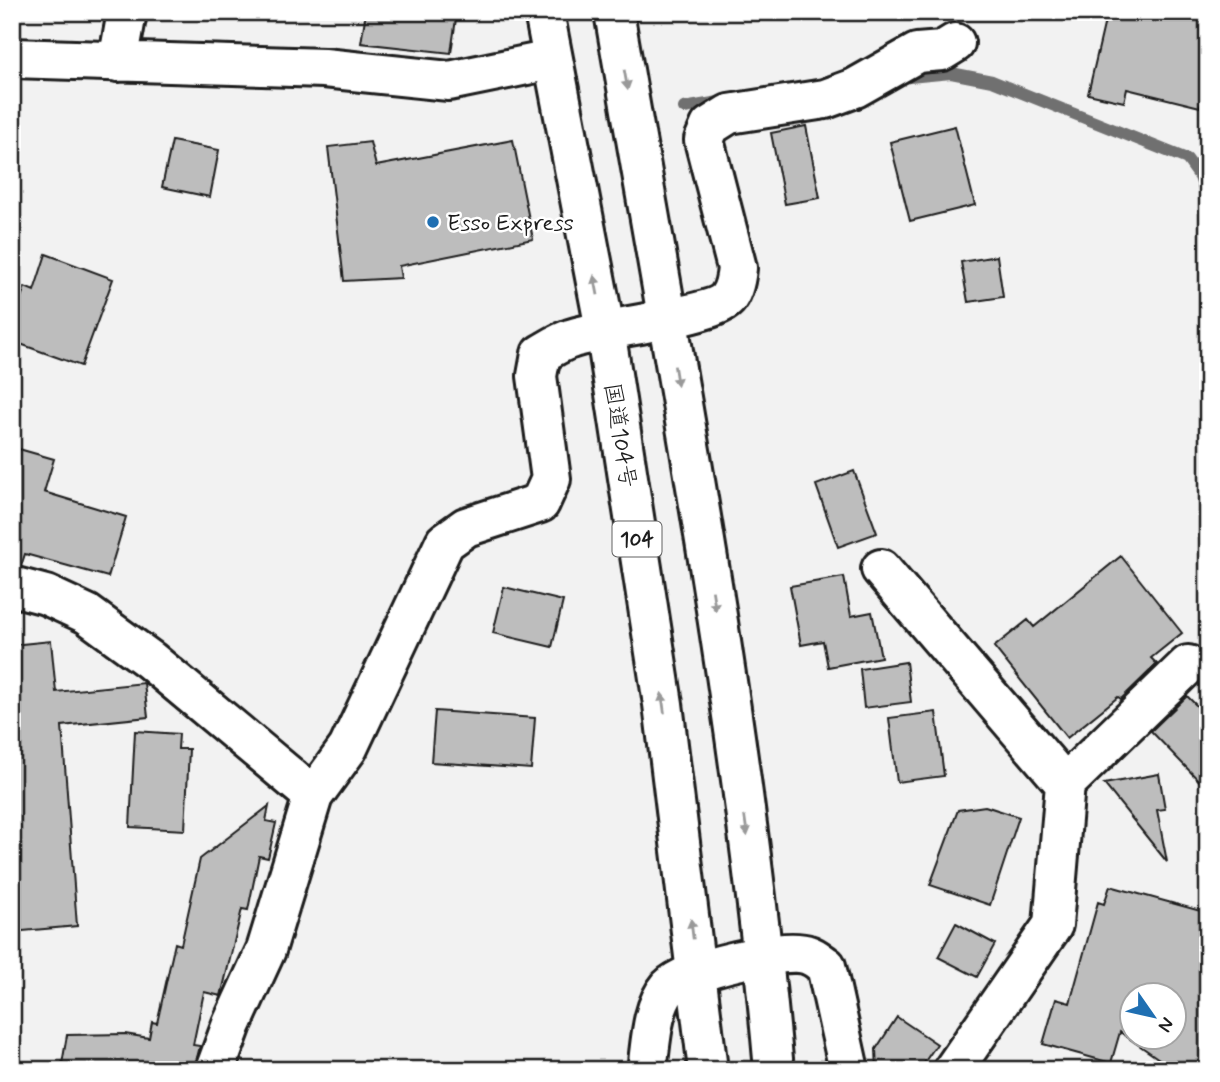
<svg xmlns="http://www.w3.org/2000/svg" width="1220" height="1082" font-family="Mynerve,'Klee One',sans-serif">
<rect width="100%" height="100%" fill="#f2f2f2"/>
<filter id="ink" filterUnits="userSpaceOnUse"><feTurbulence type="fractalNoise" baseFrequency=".0143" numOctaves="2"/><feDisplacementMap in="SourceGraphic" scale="14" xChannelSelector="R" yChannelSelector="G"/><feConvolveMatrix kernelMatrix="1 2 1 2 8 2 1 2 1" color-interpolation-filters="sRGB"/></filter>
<g filter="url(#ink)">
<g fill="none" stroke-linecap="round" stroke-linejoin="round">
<!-- stream -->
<path stroke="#707070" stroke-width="12" d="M899 78 951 73 992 81 1187 159 1200 177 1208 202
M684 108 725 101"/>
</g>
<!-- building -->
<path fill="#bdbdbd" stroke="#1c1c1c" stroke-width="2" fill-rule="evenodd" d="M366 12H457L451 53 361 43Z
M1107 12H1208V73L1200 107 1127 89 1124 102 1088 94Z
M806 126 820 198 785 204 771 133Z
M955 126 975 205 910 221 890 142Z
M513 140 533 239 399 266 401 278 344 281 328 147 370 142 376 166Z
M172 141 219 150 210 197 162 187Z
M46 254 113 279 81 366 12 341V321L25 287 34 291Z
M997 256 1003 297 968 302 961 262Z
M12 447 54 459 44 492 126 517 108 577 25 554 21 566 12 565Z
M854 471 877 533 838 547 816 485Z
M1121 556 1182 633 1151 658 1157 664 1121 699 1118 697 1067 738 994 647 1028 620 1034 627Z
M844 577 851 616 872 612 881 657 828 667 823 641 801 645 790 586Z
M504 587 563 601 552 647 493 633Z
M51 641 56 692 144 683 148 717 62 726 77 926 12 932V645Z
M906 662 911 702 864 708 860 669Z
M1187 696 1208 717V790L1151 731Z
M435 711 535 718 531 769 431 762Z
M936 712 944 776 897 782 889 718Z
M135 731 179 734 178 749H189L185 830 130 827Z
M1159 774 1165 809 1157 810 1167 862 1104 784Z
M269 806 266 821 276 823 268 858 259 856 248 910 242 909 221 996 204 992 193 1045 200 1046 194 1070H61L67 1035 125 1034 149 1038 152 1022 157 1023 175 943 181 945 200 859Z
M985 806 1019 817 990 905 930 885 958 810Z
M1110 886 1208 913V1070H1175L1120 1032 1111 1063 1043 1044 1056 999 1070 1003 1098 902 1104 904ZM1132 995H1174V1037H1132Z
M956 923 995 944 977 977 938 957Z
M897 1017 937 1044 919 1070H877L876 1049Z"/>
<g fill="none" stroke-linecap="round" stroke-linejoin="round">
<defs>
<path id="minor" d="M12 58 324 68 449 81 551 60
M118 62 127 12
M881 569 1065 784 1053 925 953 1070
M12 586 46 595 87 614 150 660 313 796
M1065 784 1188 665
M215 1070 232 1024 266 950 313 796 348 748 445 542 466 527 540 503 551 479 537 376 541 354C550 349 560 342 570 339 601 328 712 316 727 299 734 291 736 278 737 268L704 140 710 126 729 114 825 99 855 88 917 53 942 51 955 43
M647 1070C651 1044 651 1008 669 987 686 969 786 946 808 955 815 957 821 963 826 966L849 1070"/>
<path id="highway" d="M544 12 605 329 663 704 708 1070
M614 12C674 363 743 715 774 1070"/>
</defs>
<!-- minor casing -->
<use href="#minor" stroke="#1c1c1c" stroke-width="44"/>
<!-- highway casing -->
<use href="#highway" stroke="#1c1c1c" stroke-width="44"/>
<!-- minor -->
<use href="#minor" stroke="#fff" stroke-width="38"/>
<!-- highway -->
<use href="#highway" stroke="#fff" stroke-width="38"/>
</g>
<!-- one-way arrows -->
<defs><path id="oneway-solid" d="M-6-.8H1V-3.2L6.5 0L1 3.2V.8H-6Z" transform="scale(1.75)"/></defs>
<g fill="#999">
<use href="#oneway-solid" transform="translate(626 80) rotate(80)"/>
<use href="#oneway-solid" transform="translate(596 285) rotate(-101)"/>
<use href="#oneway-solid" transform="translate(676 376) rotate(81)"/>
<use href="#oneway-solid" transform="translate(714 601) rotate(81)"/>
<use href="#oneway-solid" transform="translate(663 703) rotate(-98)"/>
<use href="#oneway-solid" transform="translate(746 826) rotate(82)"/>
<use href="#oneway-solid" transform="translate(692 929) rotate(-97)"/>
</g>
</g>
<!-- markers -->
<circle fill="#1f6fb2" stroke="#fff" stroke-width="2.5" cx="433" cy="222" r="7"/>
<g text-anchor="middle" stroke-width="5" stroke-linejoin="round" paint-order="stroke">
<!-- shield labels -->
<rect fill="#fff" stroke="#606060" stroke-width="2" x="612.5" y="521.5" width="49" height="35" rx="5"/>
<g font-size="21" font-weight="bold" fill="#1c1c1c">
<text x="637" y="546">104</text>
</g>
<!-- poi labels -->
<g font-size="23" fill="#1c1c1c" stroke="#fff" text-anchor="start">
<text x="447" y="230">Esso Express</text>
</g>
<!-- street labels -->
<g font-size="23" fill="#1c1c1c" stroke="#fff">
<text transform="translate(621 435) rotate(81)" y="8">国道104号</text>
</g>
</g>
<!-- margin -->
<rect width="1220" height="1082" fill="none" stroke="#fff" stroke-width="42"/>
<rect x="21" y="21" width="1178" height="1040" fill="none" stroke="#1c1c1c" stroke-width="2.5" filter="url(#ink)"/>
<!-- north arrow -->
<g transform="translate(1153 1016) rotate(124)"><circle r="33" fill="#ffffff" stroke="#a4a4a4" stroke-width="2"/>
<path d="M0-5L12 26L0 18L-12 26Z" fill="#1f6fb2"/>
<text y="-10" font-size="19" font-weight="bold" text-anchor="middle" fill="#1c1c1c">N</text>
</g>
</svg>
